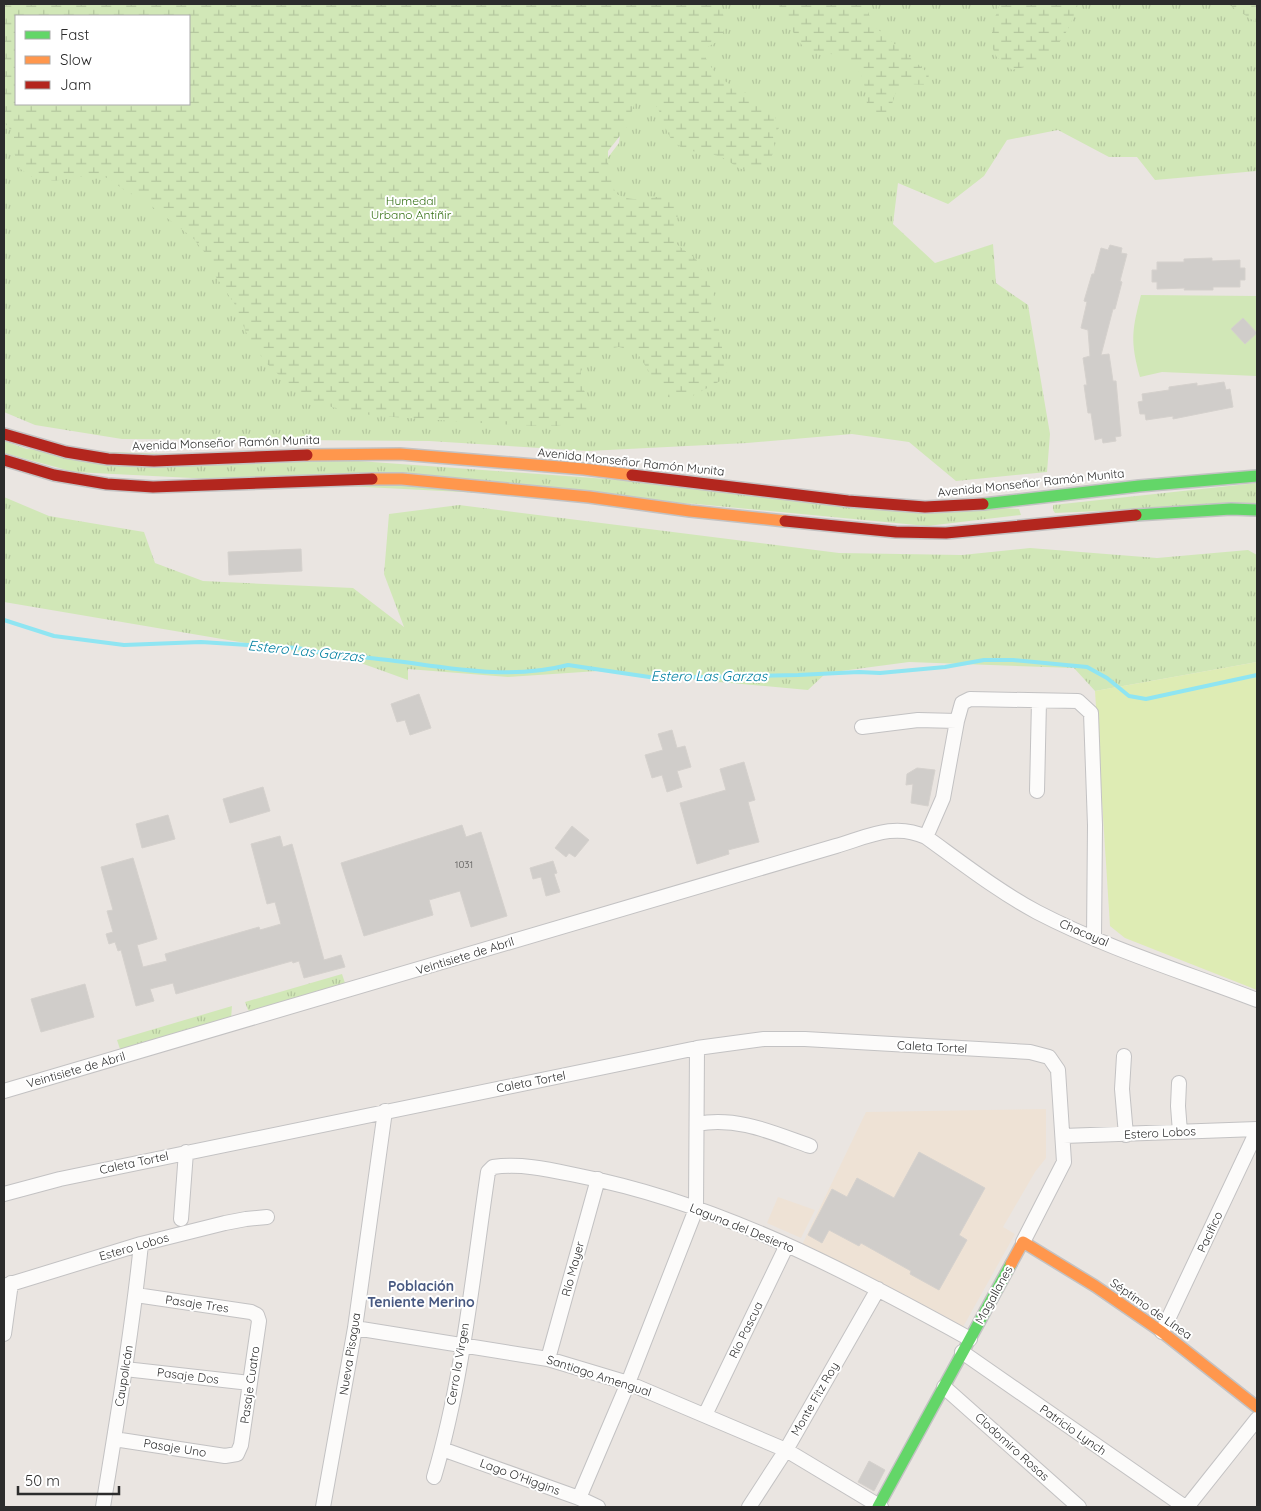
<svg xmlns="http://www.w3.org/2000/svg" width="1261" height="1511" font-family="Quicksand,sans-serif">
<defs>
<pattern id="grass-tufts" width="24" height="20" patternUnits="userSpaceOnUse" patternTransform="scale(1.25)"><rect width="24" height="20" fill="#d1e7b7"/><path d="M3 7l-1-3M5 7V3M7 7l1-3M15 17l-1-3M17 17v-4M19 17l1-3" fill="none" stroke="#b4c69e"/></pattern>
<pattern id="wetland-marsh" width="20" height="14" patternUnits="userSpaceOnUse" patternTransform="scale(1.25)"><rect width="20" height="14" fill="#d1e7b7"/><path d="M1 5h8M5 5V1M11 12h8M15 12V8" fill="none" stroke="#b4c69e"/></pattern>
</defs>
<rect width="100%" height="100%" fill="#eae5e1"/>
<!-- education -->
<path fill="#eee2d5" d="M1046 1109V1158L1035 1172 1003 1227 1015 1234 963 1327 956 1329 801 1247 866 1112Z
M778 1197 815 1210 801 1238 767 1223Z"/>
<!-- grass -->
<path fill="url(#grass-tufts)" d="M587 4H1257V171L1155 180 1137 157H1109L1058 130 1007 140 984 176 948 204 898 183 893 224 935 263 993 244 996 283 1028 305 1050 434 1047 472 956 481 909 442 852 434 747 443 588 451 429 441 122 439 35 425 4 412V64L16 104 590 181 619 143 625 96Z
M4 441 27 449 345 460 1019 509 1021 515 927 526 696 504 74 472 4 453Z
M1257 483V504L1055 513 1053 510V505Z
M4 497 49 516 144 532 155 563 203 581 353 588 404 627 384 574 389 514 459 505 839 553 962 555 1030 548 1157 558 1248 550 1257 555V662L1095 691 1074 668 909 662 826 673 808 690 598 671 508 677 408 669V680L358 662 4 602Z
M342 974 345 983 342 987 252 1012 248 1010 245 1002Z
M232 1006 231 1019 121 1052 117 1040Z"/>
<!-- wetland -->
<path fill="url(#wetland-marsh)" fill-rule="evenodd" d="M4 4H721L725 23 722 39 702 50C706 59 711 69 719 76 742 98 770 93 779 128L773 136 775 149 768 164C763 166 756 170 750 170 738 171 732 162 723 158 706 150 686 155 673 141 661 128 662 94 637 95L627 127 608 151V163L615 193C631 204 652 197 671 195L679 205 677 221 672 234 675 243 696 259 715 296 711 307 714 321 721 334 722 347 721 358 728 370 722 380 687 399 668 397 656 383 636 351 619 347 604 349 589 358 581 371V384L588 399V409L578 418 566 424 557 426H531L378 416 343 411 309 399 295 390 264 361 246 332 234 303 214 274 209 258 193 238 150 205 121 188 110 179 96 174 54 181 34 178 19 168 14 152V134L4 122ZM16 16H189V104H16Z
M778 4H865L873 25 929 74 927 85 905 84 896 92 891 107 882 118 869 113 867 106 866 91 861 74 837 55 806 50 797 39Z
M1000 4H1078C1070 29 1059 50 1035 63 1028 67 1019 68 1012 70 1007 65 1000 61 996 56 987 41 994 18 1000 4Z
M1228 4H1257V23Z"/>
<!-- park -->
<path fill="#d1e7b7" d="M1141 295 1257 296V376L1162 372 1140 377C1130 341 1132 330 1141 295Z"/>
<!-- pitch -->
<path fill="#deecb4" d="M1257 662V990L1125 938 1110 926 1095 691Z"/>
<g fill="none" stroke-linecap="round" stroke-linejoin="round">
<!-- stream -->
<path stroke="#8fe5f2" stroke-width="4" d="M4 620 54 636 124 645 201 642 298 648 311 651C347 656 383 659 418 664 467 671 519 678 568 665L656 678 798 675 859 672 880 673 945 667 984 660H1013L1087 667 1107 678 1129 696 1146 699 1257 675"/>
</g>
<!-- building -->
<path fill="#d0cdca" stroke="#d5d1cd" d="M1110 245 1122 248 1121 253 1127 254 1120 281 1122 282 1115 309H1113L1101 355 1109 354 1113 381H1116L1121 436 1115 437 1116 441 1103 443 1102 438 1095 440 1091 413H1088L1084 385H1087L1083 358 1090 356 1088 330 1081 328 1087 302 1084 301 1092 274H1094L1101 248 1108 250Z
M1212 258V261L1240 260V268H1245V280H1240V287H1213V290H1184L1185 288 1157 289V282H1152V270H1157V262H1184V259Z
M1243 318 1257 333 1245 344 1231 329Z
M1224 382 1226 390 1230 389 1233 407 1173 419V416L1146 420 1145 414H1140L1138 402 1143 401 1142 394 1169 390V387L1197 383V386Z
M301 549 302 571 229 575 228 552Z
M419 694 431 728 410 735 405 720 397 722 391 704Z
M672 730 677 748 685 746 691 767 677 771 682 787 667 792 662 775 652 778 645 755 663 750 658 734Z
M744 762 755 800 748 802 759 842 728 850 729 854 697 864 680 803 726 790 720 769Z
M917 768 935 770 928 806 911 803 913 784 906 785 907 774Z
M263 787 270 811 230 823 223 799Z
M168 815 175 839 142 848 136 824Z
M462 825 466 837 481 832 507 916 471 927 460 891 429 900 433 915 364 936 341 863Z
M572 826 589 840 575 857 569 853 566 857 555 848Z
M280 836 283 847 292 844 324 960 341 955 345 967 304 978 299 961 293 963 292 961 176 994 173 983 150 989 154 1001 136 1006 121 950 118 951 115 942 109 944 106 934 113 932 107 911 113 910 101 867 133 858 157 939 137 945 143 967 167 961 165 954 259 927 260 930 281 924 275 902 267 904 251 844Z
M553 861 557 873 554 874 560 892 546 896 541 877 533 879 530 868Z
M85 984 94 1017 41 1032 31 999Z
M919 1152 985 1188 959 1235 967 1240 939 1290 910 1274 911 1271 861 1243 859 1246 829 1230 822 1243 808 1235 832 1189 847 1197 857 1178 894 1198Z
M869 1461 885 1470 874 1491 858 1482Z"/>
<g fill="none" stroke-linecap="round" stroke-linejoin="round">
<defs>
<path id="street" d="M862 727 918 720 957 721 962 703 970 699 1078 701 1091 713 1095 825 1094 938
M1037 791 1039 701
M926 837 943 798 957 721
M1124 1056 1122 1089 1126 1135
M1179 1083 1178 1106 1180 1132
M4 1091 836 846C867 837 894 822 926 837 962 863 998 891 1037 912 1106 948 1184 972 1257 1000
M697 1124C737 1116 773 1133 810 1146
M1063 1136 1257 1129
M4 1194 60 1179 697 1048 764 1039H805L1030 1052 1049 1057 1058 1070 1064 1162 1023 1242
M181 1219 186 1152
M4 1286 141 1244 225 1223 246 1219 267 1217
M355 1328 548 1359 628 1383 786 1450 881 1507
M1162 1332 1257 1131
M4 1334 11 1283
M962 1352 1185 1507
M548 1359 598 1179
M125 1369 250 1383
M944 1387 1079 1507
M705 1415 787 1245
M114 1439 225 1456 237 1454 241 1445 259 1321 257 1315 251 1312 136 1295
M442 1449 579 1498 598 1507
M434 1477C463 1379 473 1273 488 1172L493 1167C523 1163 551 1170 580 1176 718 1203 847 1271 970 1339
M579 1498 628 1383 696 1209 697 1048
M103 1507C117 1420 132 1332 141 1244
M323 1507 355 1328 385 1111
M749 1507 786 1450 878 1289
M1187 1507 1257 1419"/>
<path id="fast" d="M983 504 1139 486 1257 476
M1136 515 1231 509 1257 510
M878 1507 1011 1264"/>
<path id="slow" d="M307 455 400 454 584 469 632 475
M372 479H402L589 497 690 511 785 521
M1011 1264 1023 1242 1095 1286 1162 1332 1257 1407"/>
<path id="jam" d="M4 434 66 452 108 459 154 461 307 455
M4 460 54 475 107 484 153 487 372 479
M632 475 848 501 925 507 983 504
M785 521 896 532 946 533 1136 515"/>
</defs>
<!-- street casing -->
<use href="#street" stroke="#c3c2c3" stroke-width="16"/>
<!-- fast casing -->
<use href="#fast" stroke="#c3c2c3" stroke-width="14"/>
<!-- slow casing -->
<use href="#slow" stroke="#c3c2c3" stroke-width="14"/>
<!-- jam casing -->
<use href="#jam" stroke="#c3c2c3" stroke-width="14"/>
<!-- street -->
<use href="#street" stroke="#fcfbfa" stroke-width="14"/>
<!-- fast -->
<use href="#fast" stroke="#63d668" stroke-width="11"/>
<!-- slow -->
<use href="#slow" stroke="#ff974d" stroke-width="11"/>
<!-- jam -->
<use href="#jam" stroke="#b3261e" stroke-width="11"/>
</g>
<g text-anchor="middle" stroke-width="4" stroke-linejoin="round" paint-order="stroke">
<!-- number labels -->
<g font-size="10" fill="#565554">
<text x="464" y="868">1031</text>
</g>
<!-- park labels -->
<g font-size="12" fill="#347014" stroke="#fff">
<text x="411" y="205">Humedal<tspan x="411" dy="14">Urbano Antiñir</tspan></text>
</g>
<!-- street labels -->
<g font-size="12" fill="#2c2c2c" stroke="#fff">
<text transform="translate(226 443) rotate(-2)" y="4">Avenida Monseñor Ramón Munita</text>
<text transform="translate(631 462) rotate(6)" y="4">Avenida Monseñor Ramón Munita</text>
<text transform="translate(1031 483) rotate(-6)" y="4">Avenida Monseñor Ramón Munita</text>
<text transform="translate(1084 933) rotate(23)" y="4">Chacayal</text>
<text transform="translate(465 956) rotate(-17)" y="4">Veintisiete de Abril</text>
<text transform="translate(932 1047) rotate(3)" y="4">Caleta Tortel</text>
<text transform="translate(76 1070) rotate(-16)" y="4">Veintisiete de Abril</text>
<text transform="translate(531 1082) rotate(-11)" y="4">Caleta Tortel</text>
<text transform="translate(1160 1133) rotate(-3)" y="4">Estero Lobos</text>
<text transform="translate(134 1163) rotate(-12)" y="4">Caleta Tortel</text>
<text transform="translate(742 1228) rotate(22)" y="4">Laguna del Desierto</text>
<text transform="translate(1210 1232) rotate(-65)" y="4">Pacifico</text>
<text transform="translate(134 1247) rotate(-16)" y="4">Estero Lobos</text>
<text transform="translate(573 1269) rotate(-75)" y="4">Río Mayer</text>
<text transform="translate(994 1295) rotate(-61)" y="4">Magallanes</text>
<text transform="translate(197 1304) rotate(8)" y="4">Pasaje Tres</text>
<text transform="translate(1151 1309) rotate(35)" y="4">Séptimo de Línea</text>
<text transform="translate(746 1330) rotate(-64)" y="4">Río Pascua</text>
<text transform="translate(350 1354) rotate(-81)" y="4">Nueva Pisagua</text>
<text transform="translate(458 1364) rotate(-80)" y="4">Cerro la Virgen</text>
<text transform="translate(124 1376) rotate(-81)" y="4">Caupolicán</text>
<text transform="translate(188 1376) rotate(7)" y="4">Pasaje Dos</text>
<text transform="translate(599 1376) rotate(18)" y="4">Santiago Amengual</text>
<text transform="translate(250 1385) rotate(-82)" y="4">Pasaje Cuatro</text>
<text transform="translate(815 1399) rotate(-60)" y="4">Monte Fitz Roy</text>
<text transform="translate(1073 1430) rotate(35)" y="4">Patricio Lynch</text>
<text transform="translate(1012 1447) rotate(42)" y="4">Clodomiro Rosas</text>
<text transform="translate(175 1448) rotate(9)" y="4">Pasaje Uno</text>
<text transform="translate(520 1477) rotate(20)" y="4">Lago O'Higgins</text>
</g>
<!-- water labels -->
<g font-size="14" font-style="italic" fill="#0380a1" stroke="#fff">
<text transform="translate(306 651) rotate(6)" y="5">Estero Las Garzas</text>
<text x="709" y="681">Estero Las Garzas</text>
</g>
<!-- neighbourhood labels -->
<g font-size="14" font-weight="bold" fill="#485981" stroke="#fff">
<text x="421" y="1291">Población<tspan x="421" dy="16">Teniente Merino</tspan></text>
</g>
</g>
<!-- border -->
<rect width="1261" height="1511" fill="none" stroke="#2c2c2c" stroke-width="10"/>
<!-- legend -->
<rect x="15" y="15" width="175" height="90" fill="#ffffff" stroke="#ababab"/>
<rect x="25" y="31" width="25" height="8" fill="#63d668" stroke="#ababab"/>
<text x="60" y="40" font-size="15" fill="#2c2c2c">Fast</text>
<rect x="25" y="56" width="25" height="8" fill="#ff974d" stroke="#ababab"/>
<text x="60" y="65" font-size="15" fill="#2c2c2c">Slow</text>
<rect x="25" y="81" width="25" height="8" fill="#b3261e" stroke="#ababab"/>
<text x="60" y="90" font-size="15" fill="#2c2c2c">Jam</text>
<!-- scale -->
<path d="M18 1486v8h101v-8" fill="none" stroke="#2c2c2c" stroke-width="2.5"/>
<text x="25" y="1486" font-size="15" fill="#2c2c2c" stroke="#ffffff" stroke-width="4" paint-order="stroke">50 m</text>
</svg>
